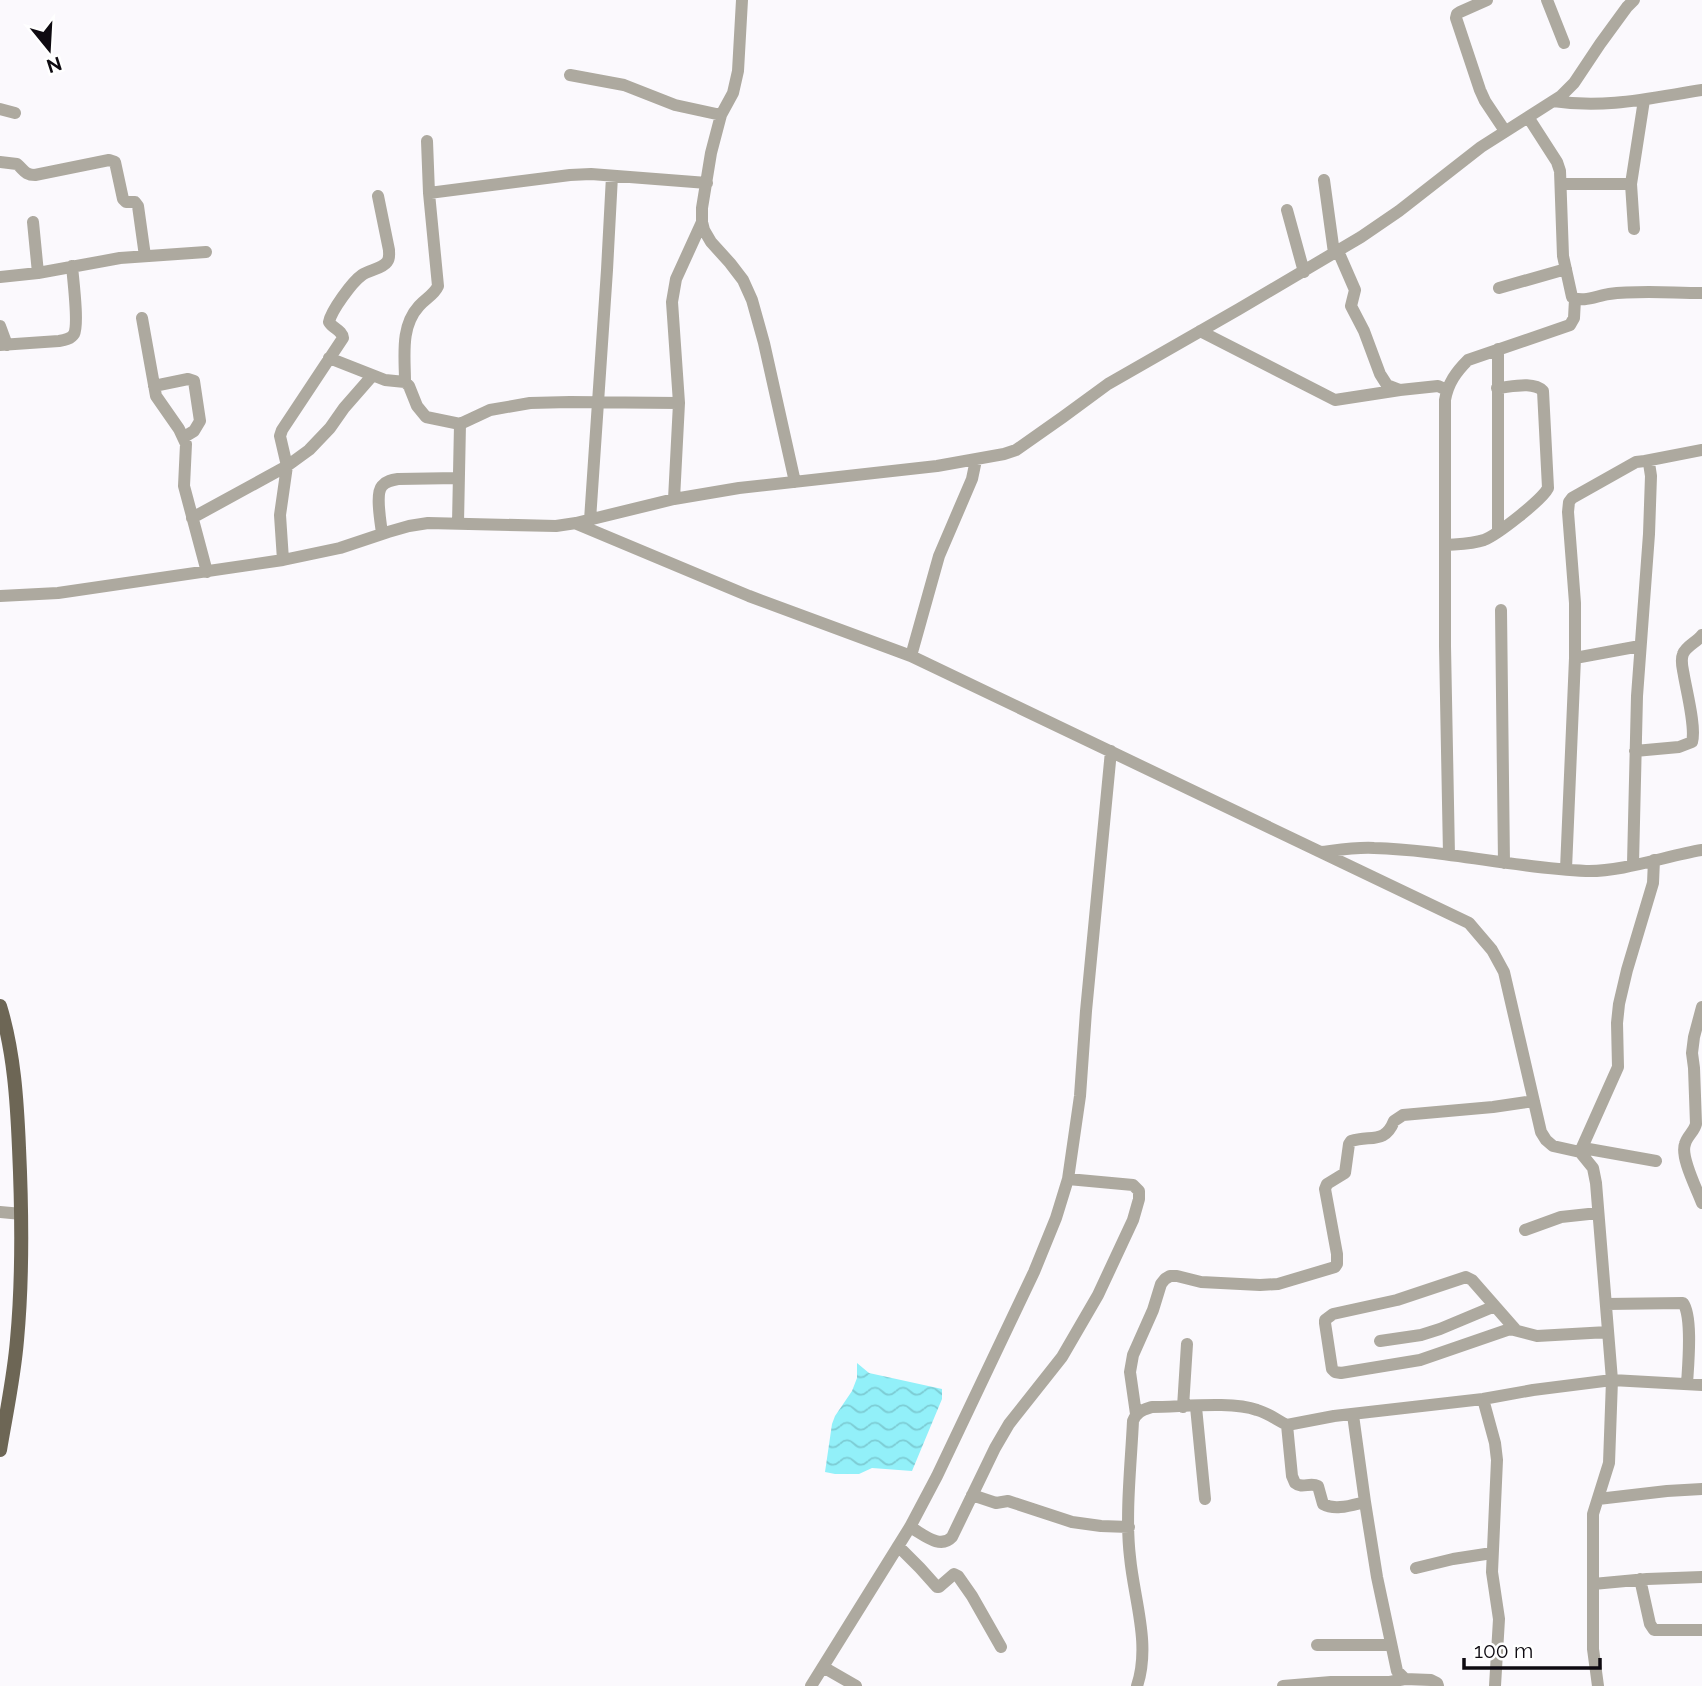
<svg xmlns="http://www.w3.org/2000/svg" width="1702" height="1686" font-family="Raleway,sans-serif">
<defs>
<pattern id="water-waves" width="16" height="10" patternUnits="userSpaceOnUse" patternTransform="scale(1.75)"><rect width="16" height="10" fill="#92f0f9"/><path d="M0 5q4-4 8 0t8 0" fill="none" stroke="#7dccd4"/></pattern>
</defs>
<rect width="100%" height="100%" fill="#fbf9fd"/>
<!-- water -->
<path fill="url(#water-waves)" d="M857 1363 869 1373 942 1389V1399L912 1471 872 1468 859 1474H835L825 1472 832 1424 835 1416 852 1391 857 1378Z"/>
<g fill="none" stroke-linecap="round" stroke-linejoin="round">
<!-- minor -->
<path stroke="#ada99f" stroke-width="12" d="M742 0 738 71 733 93 721 115 711 153 702 208V222L704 230 711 242 730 263 743 280 752 300 764 343 795 482
M1487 0 1460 12 1457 14 1456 18 1480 90 1485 101 1505 131
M1547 0 1564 43
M570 75 624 85 675 105 721 115
M1553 101C1606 109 1650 98 1702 90
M0 109 15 113
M1528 117 1557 162 1560 171 1563 256 1572 297C1583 303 1596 296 1609 294 1639 290 1671 293 1702 293
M427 141 429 193 438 286C434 295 426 298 419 306 400 327 405 356 405 382L409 386 417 406 426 417 460 424 490 410 530 403 570 402 679 403
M0 162 17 164C24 170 25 175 35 175L109 160 115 162 123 199 126 202H135L138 206 145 256
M1324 180 1334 253
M1561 184H1631
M429 193 570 175 591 174 707 183
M1287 210 1304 272
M33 222 38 273
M1634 229 1631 184 1644 100
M1338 251 1355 290 1351 306 1364 331 1380 374 1387 385 1400 390 1438 386 1447 390
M0 277 38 273 120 258 206 252
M1499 288 1566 269
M142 318 156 396 179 429 186 444 184 486 207 572
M0 326 7 345
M1200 331 1335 400 1400 390
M0 345 59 341C65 340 71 339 74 334 79 324 73 279 72 266
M1498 349V532
M329 358 385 380 405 382
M154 386 188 379 194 381 200 421 194 431 184 437
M1645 461 1702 450
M674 499 679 403 672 302 676 279 702 222
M192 518 287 466 309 450 330 428 344 408 372 376
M590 520 607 270 612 176
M458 523 460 424
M577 524 749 596 911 656 1469 923 1492 950 1504 972 1541 1132 1546 1140 1553 1146 1580 1152 1593 1168 1596 1183 1612 1380 1609 1463 1593 1514V1649L1598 1686
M382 534C381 523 375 494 382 486 386 481 392 480 398 479L458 478
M1446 545C1458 544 1472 544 1484 540 1497 535 1542 500 1548 488L1543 391C1533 381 1511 387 1497 388
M283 560 280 515 287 466 280 436 282 430 343 338C342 330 333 329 329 322 331 311 352 282 362 275 369 270 382 269 387 262 390 258 389 255 389 250L378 196
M0 596 58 593 283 560 340 548 388 532 409 526 428 523 556 526 576 523 674 499 739 488 937 466 1004 454 1016 450 1063 417 1108 384 1239 309 1361 237 1399 211 1481 147 1561 96 1574 83 1600 44 1627 7 1634 0
M1501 610 1504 863
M911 656 939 556 972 479 976 460
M1575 658 1640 646
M1635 751 1679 747 1692 742C1696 728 1687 693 1684 676 1683 669 1680 661 1683 654 1686 646 1697 642 1702 635
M1321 852C1338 850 1356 847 1374 848 1445 850 1515 868 1586 871 1622 872 1666 856 1702 850
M1449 855 1445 646V400C1448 383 1456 372 1468 360L1570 325 1574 318 1575 299
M1566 869 1575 658V603L1568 512 1569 502 1572 498 1636 462 1645 461 1649 463 1651 476 1649 534 1637 696 1633 864
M1702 1007 1694 1037 1692 1053 1694 1068 1696 1124C1694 1132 1687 1136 1685 1144 1680 1157 1697 1189 1702 1203
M1583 1148 1656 1161
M1580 1152 1618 1067 1617 1023 1619 1004 1627 970 1653 883 1654 860
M0 1212 22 1214
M1525 1230 1561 1217 1598 1213
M1606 1304 1683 1303C1693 1317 1688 1366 1687 1384
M1515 1329 1472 1280 1466 1277 1397 1300 1333 1314 1325 1320V1323L1332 1369 1335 1372 1341 1373 1420 1360 1510 1329 1537 1336 1608 1332
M1380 1341 1421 1335 1440 1329 1495 1306
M1483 1399 1495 1443 1497 1460 1492 1572 1499 1619 1495 1686
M1183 1407 1187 1344
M1196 1407 1205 1499
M1136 1414 1130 1372 1133 1355 1153 1310 1161 1284 1165 1279 1170 1276H1177L1201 1282 1260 1285 1278 1284 1335 1267 1337 1264V1254L1325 1189 1327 1184 1345 1173 1349 1144 1351 1141C1371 1135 1385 1144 1394 1121L1403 1115 1493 1107 1534 1101
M1287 1425 1292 1476 1295 1483C1302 1489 1310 1482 1318 1486L1323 1504C1335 1511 1352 1505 1365 1502L1353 1415
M972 1495 996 1503 1008 1501 1072 1522 1101 1526 1129 1527
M1598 1499 1667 1491 1702 1489
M1365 1502 1377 1577 1397 1671 1405 1679 1431 1680 1437 1683 1438 1686
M910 1527C923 1534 940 1550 952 1537L995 1448 1009 1424 1062 1357 1098 1295 1133 1220 1139 1199V1191L1133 1185 1068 1179
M898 1546 920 1568 937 1587H939L954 1574 958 1576 972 1596 1001 1647
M1416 1568 1453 1559 1492 1553
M1640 1579 1650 1624 1654 1630H1702
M1593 1584 1647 1579 1702 1577
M1317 1645H1391
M823 1667 856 1686
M811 1686 910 1527 937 1476 1034 1272 1056 1218 1068 1179 1080 1096 1086 1011 1111 751
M1137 1686C1151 1644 1134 1600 1130 1557 1125 1515 1131 1464 1133 1421 1137 1411 1143 1410 1152 1407 1181 1407 1232 1401 1257 1410 1268 1413 1277 1420 1287 1425L1334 1416 1483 1399 1533 1390 1612 1380 1702 1385
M1283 1686 1331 1682H1390L1405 1679"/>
<!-- major -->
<path stroke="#6d6655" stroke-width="14" d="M0 1006C14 1052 17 1101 19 1148 22 1212 23 1276 17 1340 14 1377 6 1414 0 1450"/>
</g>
<!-- north arrow -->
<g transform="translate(49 49) rotate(162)" stroke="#ffffff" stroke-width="5" paint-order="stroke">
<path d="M0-5L12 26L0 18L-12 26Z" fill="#0e0a11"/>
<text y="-10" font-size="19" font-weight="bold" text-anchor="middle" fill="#0e0a11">N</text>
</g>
<!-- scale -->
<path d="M1464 1658v10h136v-10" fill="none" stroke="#0e0a11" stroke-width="3.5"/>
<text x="1474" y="1658" font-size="21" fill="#0e0a11" stroke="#ffffff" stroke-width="5" paint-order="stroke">100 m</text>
</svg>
